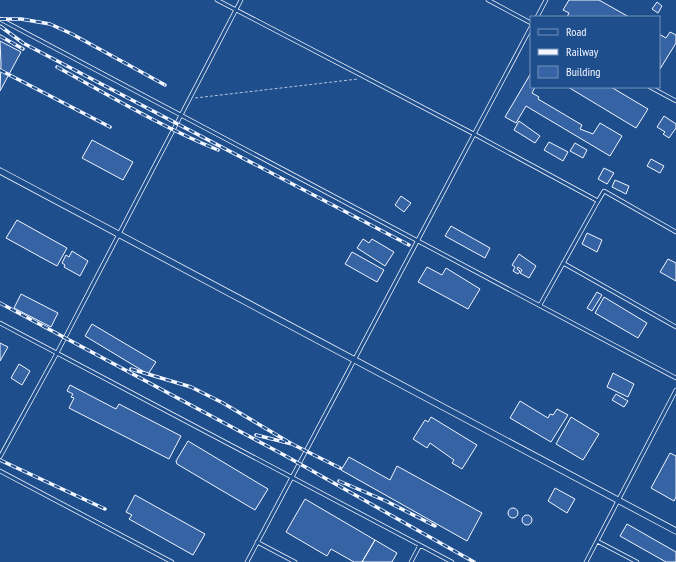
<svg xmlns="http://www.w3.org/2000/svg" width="676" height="562" font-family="'PT Sans Narrow',sans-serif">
<rect width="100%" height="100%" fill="#1f4e8c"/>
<!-- building -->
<path fill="#3563a3" stroke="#f2f6ff" d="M569 0H599L629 17H567L569 13 563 10Z
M657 2 662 6 658 13 652 9Z
M670 32 676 35V43L660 69 659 34 666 38Z
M0 41 21 52 0 91 1 64Z
M531 73V87H535L532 93 539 97 538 99 582 125 580 129 593 134 600 123 622 136 610 156 526 106 516 123 505 117Z
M568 87H611L648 109 636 128Z
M664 116 676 124V128L669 138 663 134 665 132 657 127Z
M519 121 540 136 535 143 514 130Z
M92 140 133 162 123 180 82 158Z
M549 142 568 152 563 161 544 150Z
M575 143 587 150 583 158 570 151Z
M651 159 664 166 660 173 647 166Z
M604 168 614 173 607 184 598 179Z
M615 180 629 186 626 194 612 187Z
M401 196 411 203 404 212 395 205Z
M17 220 67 248 57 266 6 238Z
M451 226 490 248 485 258 445 236Z
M587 233 602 240 597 252 582 244Z
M363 239 369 243 372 239 394 252 385 266 357 248Z
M72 251 88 261 80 276 64 267 65 265 62 263 66 255 69 257Z
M352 252 384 270 377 282 345 264Z
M519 254 536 266 529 278 520 273 522 270 518 267 517 269 520 271 518 274 513 271 515 267 512 265Z
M668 259 676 263V281L660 272Z
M427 267 442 275 446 268 480 289 468 309 418 282Z
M597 292 602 295 592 311 587 308Z
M21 294 58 313 51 327 14 308Z
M604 297 647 323 638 338 595 313Z
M92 324 156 362 148 374 85 336Z
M0 343 8 347 0 361Z
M19 364 30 371 22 385 11 378Z
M613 373 634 384 628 397 607 387Z
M70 385 116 409 119 404 181 436 169 459 69 408 74 398 71 397 73 394 67 391Z
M616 394 628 401 624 407 612 400Z
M520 401 548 418 550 414 553 415 557 409 568 415 551 442 510 418Z
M431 417 477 445 462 469 452 463 454 460 430 443 427 448 413 439 425 420 428 422Z
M571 417 599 434 583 460 556 444Z
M188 441 268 489 255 510 177 464 176 461Z
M670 453 676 456V497L674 501 651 488Z
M349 457 390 480 397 466 482 513 467 541 341 470Z
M555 488 575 499 567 513 548 501Z
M135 495 205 534 193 555 129 519 132 515 126 512Z
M305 499 375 540 362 562H354L331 549 327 556 286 532Z
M508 513a5 5 0 1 1 10 0a5 5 0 1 1-10 0Z
M522 520a5 5 0 1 1 10 0a5 5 0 1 1-10 0Z
M627 524 676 552V562H666L620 536Z
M375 540 397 553 392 562H362Z"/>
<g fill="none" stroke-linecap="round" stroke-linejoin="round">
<defs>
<path id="lane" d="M217 0 474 134 598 201 540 305
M488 0 531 23
M537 17 546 0
M0 19 676 378
M650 87 676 101
M598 201 604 191 676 232
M563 263 676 327
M0 323 452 562
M0 457 57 353 241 0
M0 471 172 562
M597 541 637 562
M257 542 295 562
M247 562 531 27
M411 562 420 545
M586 562 676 390"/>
<path id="street" d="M0 171 676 531"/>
</defs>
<!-- lane casing -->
<use href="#lane" stroke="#f2f6ff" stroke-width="4.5"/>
<!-- street casing -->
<use href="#street" stroke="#f2f6ff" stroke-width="7"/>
<!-- path -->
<path stroke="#b3c4dc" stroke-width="1" stroke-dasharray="3 2" stroke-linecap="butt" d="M195 98 358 79"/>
<!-- lane -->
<use href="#lane" stroke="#1f4e8c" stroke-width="3"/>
<!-- street -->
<use href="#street" stroke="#1f4e8c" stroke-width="5.5"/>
<defs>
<path id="rail" d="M0 19H21L50 24 72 34 165 85
M0 26 23 43 409 245
M0 36 23 49
M57 67C110 96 162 127 218 150
M0 70 110 127
M0 303 284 455 474 562
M131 369 191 387 223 403 292 444
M256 435 292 444 340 468
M0 460 105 509
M339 481 386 501 435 526"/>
</defs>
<!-- rail casing -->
<use href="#rail" stroke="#f2f6ff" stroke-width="3.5"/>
<!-- rail -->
<use href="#rail" stroke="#1f4e8c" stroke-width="2" stroke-dasharray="6" stroke-linecap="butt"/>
</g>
<!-- legend -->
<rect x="530" y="16" width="130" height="72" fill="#1f4e8c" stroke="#7391ba"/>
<rect x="538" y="29" width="20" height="6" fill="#1f4e8c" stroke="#7391ba"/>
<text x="566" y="36" font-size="12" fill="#f2f6ff">Road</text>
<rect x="538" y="49" width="20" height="6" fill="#f2f6ff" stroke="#7391ba"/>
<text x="566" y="56" font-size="12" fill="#f2f6ff">Railway</text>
<rect x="538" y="66" width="20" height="12" fill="#3563a3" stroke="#7391ba"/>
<text x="566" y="76" font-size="12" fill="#f2f6ff">Building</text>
</svg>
